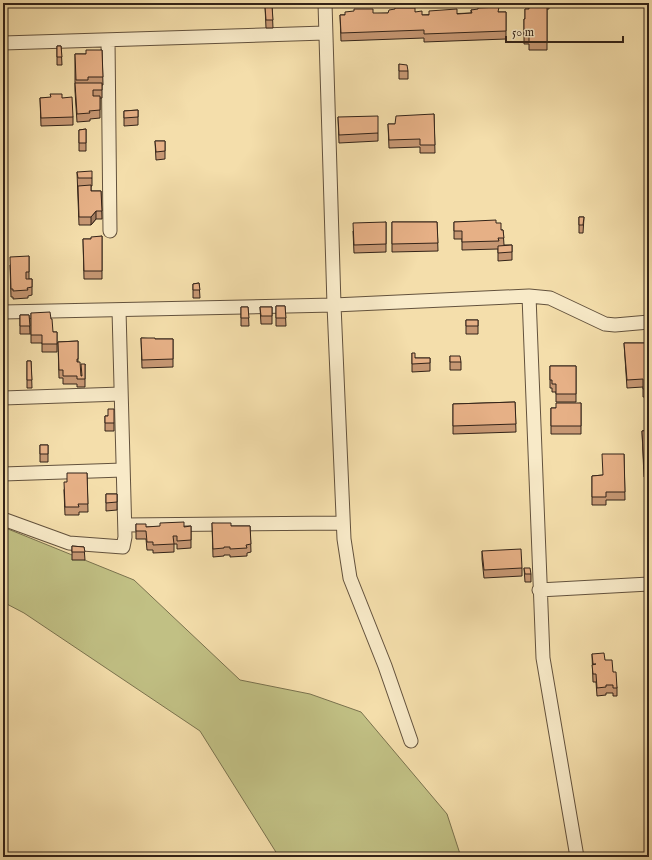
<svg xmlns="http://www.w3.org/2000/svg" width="652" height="860" font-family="'IM FELL English',serif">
<rect width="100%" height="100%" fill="#f4deab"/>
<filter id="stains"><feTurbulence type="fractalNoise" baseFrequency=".005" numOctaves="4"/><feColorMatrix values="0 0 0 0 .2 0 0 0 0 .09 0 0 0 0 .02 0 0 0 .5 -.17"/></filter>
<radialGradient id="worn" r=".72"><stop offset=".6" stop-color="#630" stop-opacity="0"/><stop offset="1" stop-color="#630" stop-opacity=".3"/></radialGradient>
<!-- green -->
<path fill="#c1c084" stroke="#7a724e" d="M3 527 134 580 240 680 310 694 361 712 447 814 461 857H279L200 731 24 613 3 602Z"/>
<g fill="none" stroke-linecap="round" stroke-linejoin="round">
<defs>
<path id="minor" d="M325 3 334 305 344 539 350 578 385 666 411 741
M108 40 110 231
M3 43 325 33
M529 296 543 658 577 857
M3 312 334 305 529 296 550 298 605 324 615 325 649 322
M3 398 121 394
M3 474 123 470
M3 519 69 543 123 547 125 537 119 310
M125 525 343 523
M539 590 649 584"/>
</defs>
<!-- minor casing -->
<use href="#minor" stroke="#63523d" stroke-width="15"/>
<!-- minor -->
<use href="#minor" stroke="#f8eac8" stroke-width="13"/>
</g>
<!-- wall -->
<path fill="#c69773" stroke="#332318" d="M528 3H549V9H547V50H529V44H524V19H525V9H529Z
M265 6H272L273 28H266Z
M471 10 499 12H506V39L424 42V38L341 41 340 15 415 12 422 15 471 13Z
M57 46H61L62 65H57Z
M102 50 103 85H102V98H100V118L90 119V121L77 122 75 91V54H86Z
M399 64 408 71V79H399Z
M40 98H62L73 117V125L41 126Z
M138 110V125L124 126V111Z
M434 114 435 153H420V147L389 148 388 124H395Z
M338 117 378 133V141L339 143Z
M86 129V151H79V130Z
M155 141H165V159L156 160Z
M77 172 92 178V186H91V191H101L102 219H96L91 225H79Z
M579 217H584L583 233H579Z
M386 222V252L354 253 353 231Z
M392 222H437L438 251 392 252Z
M454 222 496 223 501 230H503L504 245H512V260L498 261V249L462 250V239H454Z
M102 236V279H84L83 239H91Z
M29 256V279H32V295L28 296V298L13 299V297H11L10 265Z
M199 283 200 298H193V284Z
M276 306H285L286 326H276Z
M241 307H248L249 326H241Z
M260 307H272V324H261Z
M31 313 53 332H57V352H42V343H31Z
M20 315H29L30 334H20Z
M466 320H478V334H466Z
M141 338 155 339H173V367L142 368Z
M78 341V362L81 376H82L85 364V387H77V384H63V378H59L58 342Z
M624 343H649V397H643V387L627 388Z
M412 353 415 358H430V371L412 372Z
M450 356 461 362V370H450Z
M27 361H31L32 388H27Z
M550 366H576V402H556V392H552V388H550Z
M515 402 516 432 453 434V404Z
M581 403V434H551V408H556Z
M105 416H108L114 423V431H105Z
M649 430V477H644L642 431Z
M40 445H48V462H40Z
M624 454 625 500H606V505H592V476L603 475Z
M87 473 88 512H79V515H65L64 490 67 482Z
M106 494H117V510L106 511Z
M212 523 231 526H250L251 552 247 553V556L230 557V555H224V556L213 557Z
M136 524 146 527 191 526V548L177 549V544H174V552L153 553V550H147L146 539H136Z
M72 546 84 547 85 560H72Z
M482 551 522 568V576L484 578 482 559Z
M524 568 531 574V582H525Z
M592 654 605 660 613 672 617 688V696H613V693H606V695L597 696 596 682H593Z"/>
<!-- shaded-wall -->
<path fill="#a17b5e" stroke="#332318" d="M96 211V219L91 225V217Z"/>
<!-- building -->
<path fill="#e6b086" stroke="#332318" d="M529 3H547V42H529V36H524V19H525V9H529Z
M265 6H272L273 20H266Z
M499 7 498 12H506V31L424 34V30L341 33 340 15H345V12L354 11V9H373V13H388L389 10 395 9V8H415V12L422 11V15H429V11L457 9V14L472 13 471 10 478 9V8Z
M57 46H61L62 57H57Z
M86 50H102L103 77H88V80H76L75 54H86Z
M399 64 407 65 408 71H399Z
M75 83H102V90H93V96H100V110L89 111 90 113 77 114Z
M50 94H62V98L72 97 73 117 41 118 40 98 51 97Z
M138 110V117L124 118V111Z
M434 114 435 145H420V139L389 140 388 124H395L396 116Z
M378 116V133L339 135 338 117Z
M86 129V143H79V130Z
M155 141H165V151L156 152Z
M92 171V178H78L77 172Z
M91 185V191H101L102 211H96L91 217H79L78 186Z
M579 217H584L583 225H579Z
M496 220V223H501V230H503L504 238H498L499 241 462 242V231H454V222Z
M386 222V244L354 245 353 223Z
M392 222H437L438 243 392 244Z
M102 236V271H84L83 239H91V237Z
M512 245V252L498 253V246Z
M29 256V272H26V279H32V287L27 288 28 290 13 291V289H11L10 257Z
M199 283 200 290H193V284Z
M276 306H285L286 318H276Z
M241 307H248L249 318H241Z
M260 307H272V316H261Z
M50 312 51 319H52L53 332H57V344H42V335H31V313Z
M20 315H29L30 326H20Z
M466 320H478V326H466Z
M141 338H155V339H173V359L142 360Z
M78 341V359H77V362H80L81 376H82L81 364H85V379H77V376H63V370H59L58 342Z
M624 343H649V389H643V379L627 380Z
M412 353H415V358H430V363L412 364Z
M450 356H460L461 362H450Z
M27 361H31L32 380H27Z
M550 366H576V394H556V384H552V380H550Z
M515 402 516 424 453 426V404Z
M556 403H581V426H551V408H556Z
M108 409H114V423H105V416H108Z
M649 430V469H644L642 431Z
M40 445H48V454H40Z
M602 454H624L625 492H606V497H592V476L603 475Z
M67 473H87L88 504H78L79 507H65L64 482H67Z
M106 494H117V502L106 503Z
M184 522V527L191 526V540L177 541V536H173L174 544 153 545V542H147L146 531H136V524H146V527L160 526V523Z
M212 523H231V526H250L251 544 246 545 247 548 230 549V547H224V548L213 549Z
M72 546 84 547 85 552H72Z
M521 549 522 568 484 570 482 551Z
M524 568H530L531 574H525Z
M604 653 605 660H612L613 672H616L617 688H613V685H606V687L597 688 596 674H593L592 665 596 664H593L592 654Z"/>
<!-- margin -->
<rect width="652" height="860" fill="none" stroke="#f4deab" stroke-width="16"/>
<rect x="4" y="4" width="644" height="852" fill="none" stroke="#332318" stroke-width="2"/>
<rect x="8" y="8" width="636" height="844" fill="none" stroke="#332318"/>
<!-- scale -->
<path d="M506 36v6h117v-6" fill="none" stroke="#332318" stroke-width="2"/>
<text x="512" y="36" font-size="12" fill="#332318" stroke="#f8eac8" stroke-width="3" paint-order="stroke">50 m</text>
<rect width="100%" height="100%" filter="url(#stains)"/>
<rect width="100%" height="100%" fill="url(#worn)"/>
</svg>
